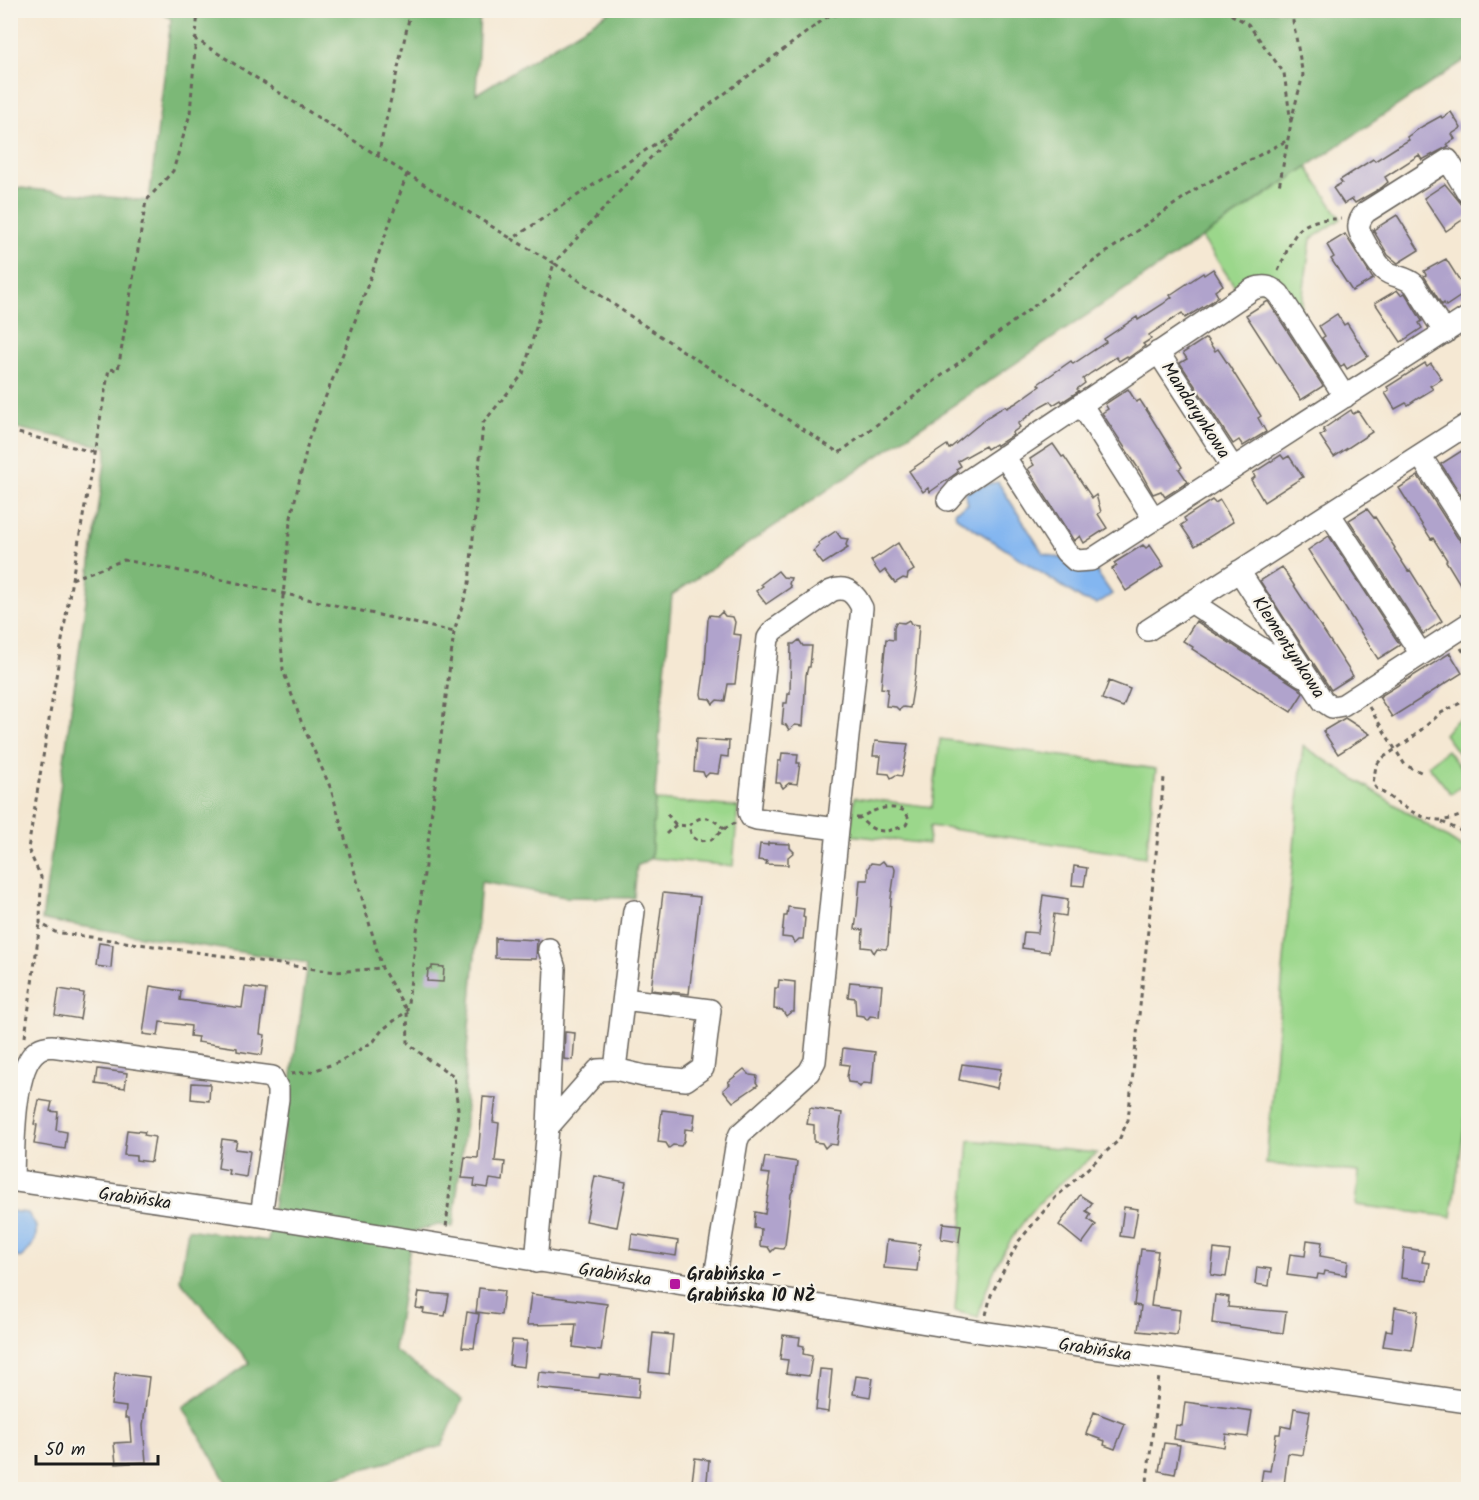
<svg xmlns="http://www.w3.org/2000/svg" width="1479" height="1500" font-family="Kalam,sans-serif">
<rect width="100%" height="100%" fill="#f7f3e8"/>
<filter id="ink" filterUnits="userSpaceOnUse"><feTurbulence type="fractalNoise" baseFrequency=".0167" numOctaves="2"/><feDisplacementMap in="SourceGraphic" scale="12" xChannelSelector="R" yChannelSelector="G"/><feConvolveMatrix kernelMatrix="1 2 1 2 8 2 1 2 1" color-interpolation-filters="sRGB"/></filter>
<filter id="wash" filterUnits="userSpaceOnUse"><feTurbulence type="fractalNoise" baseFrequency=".008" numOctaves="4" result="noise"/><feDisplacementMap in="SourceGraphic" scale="24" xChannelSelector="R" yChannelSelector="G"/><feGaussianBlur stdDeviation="1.35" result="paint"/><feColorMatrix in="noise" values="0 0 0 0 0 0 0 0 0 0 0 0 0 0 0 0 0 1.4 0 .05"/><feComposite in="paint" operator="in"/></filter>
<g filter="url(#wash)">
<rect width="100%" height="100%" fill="#f5e8d3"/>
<!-- green -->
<path fill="#9bd78b" stroke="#5c7a54" stroke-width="1.5" d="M1307 167 1341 219 1311 239 1301 309 1298 312 1283 290 1238 291 1202 238Z
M1464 717 1468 719V767L1444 734 1454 722Z
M940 739 1156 769 1146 857 930 826 928 844 850 835 855 797 932 807Z
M1303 746 1468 851V1102L1451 1217 1356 1205 1359 1172 1266 1164Z
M1447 750 1468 778V781L1451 794 1428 765Z
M655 800 738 807 733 866 651 858Z
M969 1140 1097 1153C1081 1166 1065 1179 1050 1192 1015 1225 989 1271 978 1317L955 1311Z"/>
<!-- forest -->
<path fill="#7cb877" stroke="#4c6a4a" stroke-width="1.5" d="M159 11H480L476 94 611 11H1468V58L672 595 660 726 651 858 637 866 634 898 565 897 481 882 465 1075 466 1118 453 1227 438 1225 412 1232 394 1350 462 1400 442 1446 296 1489H230L183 1407 250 1363 180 1280 188 1229 268 1241 308 963 42 920 107 447 11 427V187L149 201 171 19Z"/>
<!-- water -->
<path fill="#83b6f0" stroke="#506986" stroke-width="1.5" d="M998 482 1043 553 1094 568 1112 594 1097 604 1083 600 956 517 955 511 968 504 965 492 988 484Z
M10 1211 28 1213C30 1217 35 1223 36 1227 38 1239 30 1251 20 1258L11 1254Z"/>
<g id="blocks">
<!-- building -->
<path fill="#b0a3cc" d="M1451 112 1461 128 1452 134 1455 139 1447 144 1449 146 1422 160 1419 155 1385 177 1388 182 1381 188 1355 203 1352 199 1344 204 1333 188 1342 183 1340 180 1373 159 1375 161 1400 145 1409 140 1407 137 1423 126 1441 116 1442 118Z
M1445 184 1468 212V216L1446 231 1424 198Z
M1397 215 1419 250 1398 263 1388 255 1373 230Z
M1345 234 1373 279 1352 291 1331 259 1334 257 1327 245Z
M1446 259 1467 292 1446 306 1444 303 1442 305 1424 276 1426 275 1424 271Z
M1213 269 1223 285 1215 291 1218 296 1211 302 1185 318 1182 313 1149 335 1151 339 1143 344 1145 346 1128 358 1127 356 1119 361 1116 357 1091 373 1083 379 1085 383 1077 389 1079 391 1062 402 1061 400 1053 405 1050 401 1041 406 1018 424 1020 427 1012 433 1013 435 996 446 995 444 987 449 985 446 958 461 961 466 956 469 958 472 930 492 928 488 923 492 909 471 947 445 949 449 989 416 1005 406 1007 408 1016 403 1040 386 1038 384 1071 361 1073 364 1106 342 1104 339 1137 317 1138 320 1163 304 1172 297 1170 295 1203 273 1204 275Z
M1397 290 1401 295 1405 293 1422 321 1419 323 1422 328 1401 342 1375 303Z
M1268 301 1323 386 1301 400 1246 315Z
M1337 314 1344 325 1347 323 1368 356 1347 369 1344 364 1341 367 1322 338 1325 336 1319 326Z
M1206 338 1215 351 1218 349 1230 367 1261 416 1258 418 1266 432 1243 446 1239 440 1233 444 1180 363 1187 359 1183 353Z
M1425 363 1427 366 1431 363 1442 379 1430 386 1433 389 1420 397 1408 405 1406 403 1395 409 1385 393 1389 390 1387 387Z
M1128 389 1136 402 1140 400 1151 417 1182 467 1179 469 1188 482 1165 497 1161 491 1153 494 1140 471 1102 413 1108 409 1105 404Z
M1351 410 1353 414 1358 411 1372 432 1334 457 1320 436 1325 433 1323 429Z
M1053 444 1062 457 1064 456 1092 498 1096 495 1101 512 1098 514 1107 528 1084 543 1080 536 1074 541 1028 469 1034 465 1030 459Z
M1463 450 1468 459V502L1466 503 1441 464Z
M1281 455 1284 459 1289 456 1303 477 1264 502 1251 480 1255 477 1253 473Z
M1418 476 1457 537 1467 548 1468 597 1446 561 1447 560 1433 538 1431 539 1399 488Z
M1212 500 1215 503 1220 500 1233 522 1195 546 1181 525 1186 522 1184 518Z
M1367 509 1374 518 1375 517 1395 548 1394 549 1408 571 1410 570 1442 621 1423 634 1349 520Z
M836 531 841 538 848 539 846 545 848 548 823 564 813 551 820 545 818 543Z
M1329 536 1400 645 1378 659 1308 550Z
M898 543 914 570 908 574 907 579 903 578 895 583 885 570 880 574 871 561Z
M1143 545 1146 548 1150 545 1164 566 1126 591 1112 569 1117 566 1114 563Z
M1282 567 1353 676 1331 690 1260 581Z
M778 571 783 577 791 578 789 584 791 587 766 604 756 591 763 586 761 584Z
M722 612 725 616 733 617 735 622 733 634 741 635 735 684H728L725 701 717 700 713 704 710 699 702 698 701 694 705 666 708 619 710 615 718 616Z
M909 620 911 624 919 625 915 677 910 708 903 707 899 710 896 707 886 706 888 689 881 688 886 639 894 640V627L896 622 904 623Z
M1196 621 1299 688 1303 693 1291 712 1192 649 1193 647 1183 641Z
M799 640 803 646H812L810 667H808L806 675 803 726 795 725 789 730 786 725 782 724 784 703H787L788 694H790L791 644H794Z
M1450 653 1462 673 1392 717 1379 697Z
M1109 681 1130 689 1123 707 1102 699Z
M1345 718 1370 734 1338 754 1323 731Z
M696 739 729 741 728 757 721 756 718 774 709 773 705 777 703 772 694 771Z
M875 741 908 744 902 776 896 775 891 778 889 774 879 773 881 756H873Z
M782 753 798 754 797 763H800L797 784 789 783 783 788 780 783H776L778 761H781Z
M768 843 790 844V848L794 852 788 857V865L766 864 767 861 758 860 760 844 768 845Z
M883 861 886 865 894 866 895 870 891 898 888 945 886 949 877 948 874 953 871 948 862 947 863 930 855 929 857 914 860 880H868V868L871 863 879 864Z
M1074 866 1087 868 1084 886 1072 885Z
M663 893 700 897 689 994 651 990Z
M1043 895 1068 899 1066 916 1054 914 1049 952 1022 948 1024 932 1038 933Z
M788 907 804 909 803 917 805 918 803 939H799L795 943 791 938 782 937 784 916H787Z
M495 938 537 940 536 959 495 958Z
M99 943 113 945 111 968 96 966Z
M432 966 444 967 443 982 427 981 428 969H432Z
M779 980 795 982 794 1012H791L786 1016 782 1010 774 1009 775 988H778Z
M850 982 882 985 879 1017 870 1016 867 1020 864 1016 856 1015 855 998 848 997Z
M150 986 181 991 180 1000 242 1008 245 987 266 990 260 1034 265 1035 262 1055 237 1051V1048L197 1042 198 1037 190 1036 191 1026 160 1022 158 1036 143 1034Z
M59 989 84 993 80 1019 55 1015Z
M565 1032 575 1033 573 1060 564 1059Z
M843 1048 875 1052 872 1084 863 1083 860 1087 856 1083 848 1082 847 1077 849 1065 841 1064Z
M962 1064 1001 1069 997 1088 959 1080Z
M98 1069 127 1073 125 1088 96 1084Z
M744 1069 750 1075 757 1076 756 1082 758 1085 733 1102 723 1090 730 1084 728 1082Z
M192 1083 210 1084 209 1101 191 1099Z
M483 1097 496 1098 493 1122 499 1123 495 1161 505 1162 503 1181 490 1179 488 1188 474 1186 475 1179 462 1178 465 1157 478 1158Z
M39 1100 52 1102 50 1111 58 1112 56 1130 67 1132 65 1149 34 1144 37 1125 34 1124Z
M810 1108 842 1113 837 1145 829 1144 825 1148 822 1143 814 1142V1125L807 1124Z
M662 1110 695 1114 693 1130 685 1129 684 1141 681 1146 673 1145 669 1148 666 1143 658 1142Z
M127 1130 145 1132 144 1135 155 1137 151 1162 136 1160V1156L124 1155Z
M222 1139 237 1141 235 1149 250 1151 246 1177 228 1174 229 1170 218 1168Z
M765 1157 797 1162 793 1190 791 1194 785 1245 783 1249 775 1248 771 1252 768 1247 760 1246 761 1229 754 1228 755 1212 765 1214 769 1187 768 1186 770 1174 762 1173Z
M595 1176 626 1182 617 1227 586 1221Z
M1080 1195 1092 1203 1086 1211 1091 1214 1088 1219 1096 1225 1082 1244 1059 1225Z
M1124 1207 1138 1209 1133 1238 1120 1236Z
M943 1223 961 1225 959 1242 941 1239Z
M632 1234 678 1241 676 1256 630 1249Z
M887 1240 920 1244 917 1271 884 1268Z
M1307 1240 1322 1242 1320 1256 1348 1261 1346 1275 1325 1271 1324 1275 1318 1274 1317 1279 1287 1275 1290 1254 1305 1256Z
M1404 1248 1424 1251 1422 1262 1430 1263 1427 1281 1401 1278Z
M1141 1249 1158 1251 1151 1306 1180 1310 1177 1335 1138 1331 1141 1306 1134 1305Z
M1214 1249 1230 1251 1226 1277 1211 1275Z
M1257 1267 1271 1269 1269 1286 1255 1284Z
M479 1288 504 1291 501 1315 476 1312Z
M419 1292 449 1295 445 1316 423 1313 424 1309 416 1308Z
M531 1294 607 1304 601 1351 573 1347 576 1324 527 1325Z
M1215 1295 1229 1297 1228 1307 1286 1312 1283 1333 1212 1323Z
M1395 1307 1418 1311 1412 1350 1383 1346 1386 1330 1392 1331Z
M467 1312 479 1314 474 1348 462 1347Z
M653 1333 673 1335 669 1374 649 1372Z
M783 1335 800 1337 799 1345 804 1346 803 1354 812 1356 809 1376 786 1373 788 1360 780 1359Z
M512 1340 527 1341 524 1367 509 1365Z
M820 1369 832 1370 828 1412 816 1410Z
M539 1372 599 1378 600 1374 640 1378 638 1398 537 1388Z
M115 1373 149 1377 143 1426 146 1462 116 1464 114 1443 131 1442 129 1418H125L126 1407 111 1405Z
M856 1376 873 1378 870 1397 853 1394Z
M1185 1402 1252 1411 1248 1437 1226 1434 1224 1447 1174 1439 1176 1425 1182 1426Z
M1294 1408 1310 1411 1303 1455 1288 1453 1284 1485 1261 1483 1263 1470 1270 1471 1276 1434H1280L1281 1426 1291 1428Z
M1094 1412 1125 1424 1115 1449 1104 1445 1105 1441 1086 1434Z
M1164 1443 1180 1445 1175 1474 1159 1471Z
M695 1458 709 1460 706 1490H691Z"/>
</g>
</g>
<g filter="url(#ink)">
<use href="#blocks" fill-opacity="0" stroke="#68635c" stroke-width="1.5"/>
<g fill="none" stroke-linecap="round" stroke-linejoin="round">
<defs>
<path id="minor" d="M1445 333 1414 284C1405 276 1392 277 1384 270 1377 264 1361 238 1359 229 1358 222 1361 217 1366 212L1448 160 1468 193
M1158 352 1233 468
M1081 404 1154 519
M1420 455 1468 530
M1004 456 1066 552 1076 561 1091 560 1468 317
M948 500 960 486 1253 289C1263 285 1271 286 1279 294L1345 397
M1329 513 1421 654
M1239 571 1323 701 1332 707 1343 705 1468 624
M1191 602 1303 676
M1148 630 1468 424
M615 1069 634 911
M548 1127 555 969 549 949
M10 1180 261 1216 982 1332 1468 1402
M13 1180C14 1151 12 1067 38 1050 41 1047 47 1047 51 1046L272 1077 278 1089V1099L261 1216
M536 1262 548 1127 598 1070 615 1069 644 1076 686 1080 703 1068 710 1010 624 999
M713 1289 737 1141 740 1134 809 1072 815 1061 838 829 757 819 751 817 749 812 768 638 774 630 831 591C847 584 856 595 862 608L838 829"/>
</defs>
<!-- minor casing -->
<use href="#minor" stroke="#68635c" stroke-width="24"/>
<!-- path -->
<path stroke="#68635c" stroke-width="3" stroke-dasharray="4.5 4.5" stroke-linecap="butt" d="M198 10 190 114 173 171 146 201 118 370 109 369 72 579 28 849 41 877 40 923 55 932 336 972 382 968
M1223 10 1248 24 1284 73 1291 123 1279 187
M194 38 378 156 512 239
M1291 121 1303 75 1291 10
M676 130 554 263 512 239 676 130 827 17 859 10
M378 156 411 10
M407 174 346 346 309 438 290 522 280 628 283 670 301 721 331 789 382 968 407 1011 408 1043 429 1060 454 1076 458 1109 446 1228
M1278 271C1295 234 1295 218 1341 219
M10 431 93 452
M72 579 124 560 206 576 454 632
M1461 648 1468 659
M1468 699 1441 713 1408 741 1381 759 1376 766 1373 783 1376 788C1407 808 1431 833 1468 812
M1369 707 1405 765 1423 773
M667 814 676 825
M856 818H860C875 835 886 833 906 825L909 819 905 811C889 804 874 809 860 818
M1442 822 1459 830 1468 837
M724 829 735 823
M666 834 676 825 689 826C702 812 713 818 724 829L711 840 699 841 692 837 689 826
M25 1037 40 923
M291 1074 310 1072 339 1062 374 1041 382 1030 407 1011 454 632 469 584 483 423 523 374 554 263 636 320 839 453 1087 266 1199 187 1286 141
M986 1315 991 1295 1018 1242 1055 1198 1119 1140 1128 1120 1164 778
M1146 1490 1159 1376"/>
<!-- minor -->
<use href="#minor" stroke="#fff" stroke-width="21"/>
</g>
</g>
<!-- markers -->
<rect fill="#b5179e" stroke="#f7f3e8" stroke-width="2" x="669" y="1278" width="12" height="12" rx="3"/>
<g text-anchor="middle" stroke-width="4.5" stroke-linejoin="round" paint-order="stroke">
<!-- street labels -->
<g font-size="18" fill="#1c1c1c" stroke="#f7f3e8">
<text transform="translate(1196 410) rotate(57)" y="6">Mandarynkowa</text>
<text transform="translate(1289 647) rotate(57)" y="6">Klementynkowa</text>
<text transform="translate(135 1198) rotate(8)" y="6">Grabińska</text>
<text transform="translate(615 1274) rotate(9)" y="6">Grabińska</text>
<text transform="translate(1095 1349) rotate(9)" y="6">Grabińska</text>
</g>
<!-- poi labels -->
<g font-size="18" font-weight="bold" fill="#1c1c1c" stroke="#f7f3e8" text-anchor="start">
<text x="687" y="1280">Grabińska -<tspan x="687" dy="21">Grabińska 10 NŻ</tspan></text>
</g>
</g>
<!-- margin -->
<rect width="1479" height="1500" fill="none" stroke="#f7f3e8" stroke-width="36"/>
<!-- scale -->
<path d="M36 1455v9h122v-9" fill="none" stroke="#1c1c1c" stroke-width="3"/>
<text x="45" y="1455" font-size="18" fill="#1c1c1c" stroke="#f7f3e8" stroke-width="4.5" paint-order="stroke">50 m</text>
</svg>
